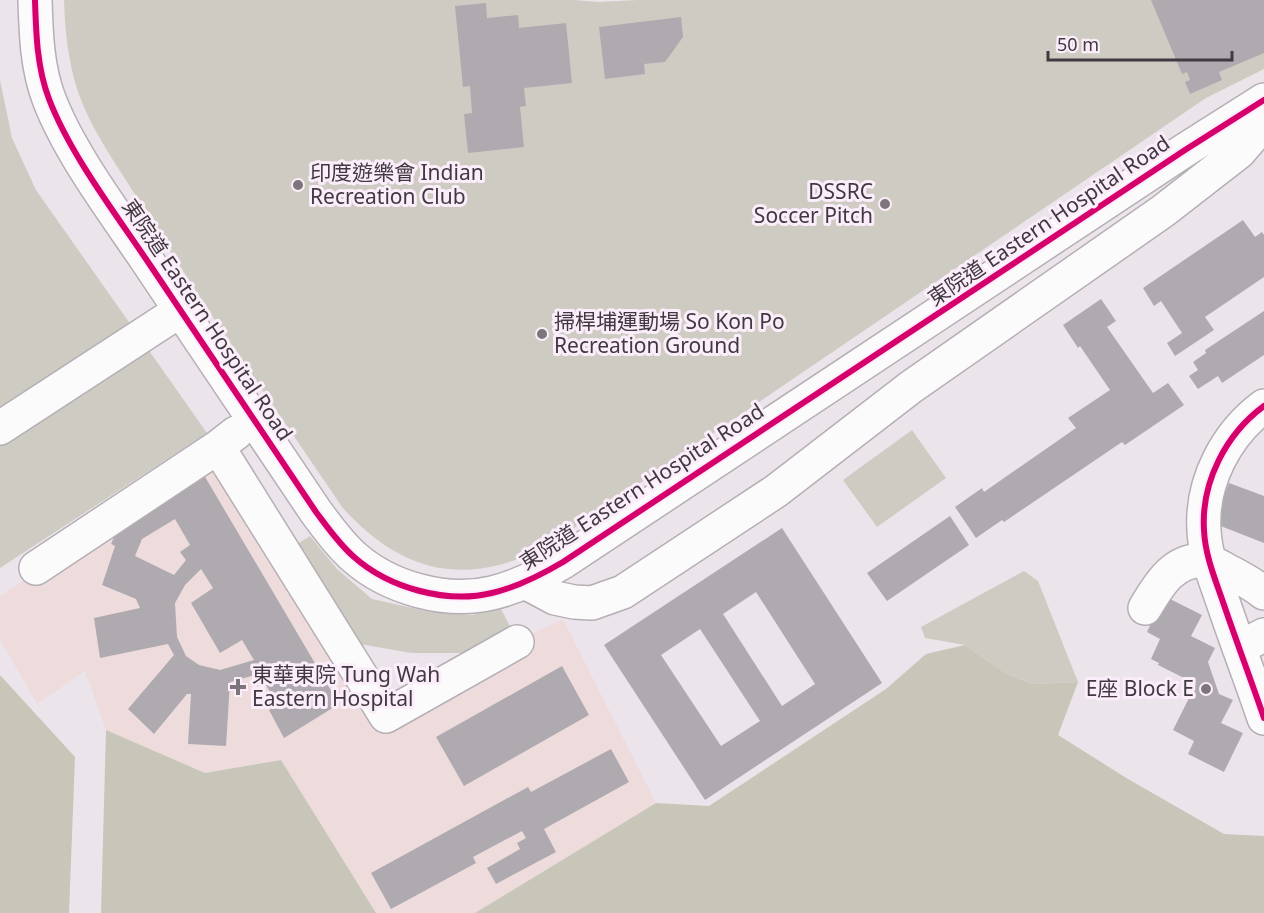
<svg xmlns="http://www.w3.org/2000/svg" width="1264" height="913" font-family="'Noto Sans','Noto Sans TC',sans-serif">
<rect width="100%" height="100%" fill="#ece4eb"/>
<!-- medical -->
<path fill="#eedcdd" d="M229 448 373 674 394 695 441 677 563 619 656 803 475 913H376L281 760 205 773 106 730 85 671 37 704 0 640V596Z"/>
<!-- green -->
<path fill="#ceccc2" d="M64 0H574L599 2 637 0H1264V69L1206 98 549 545C468 588 403 575 342 507 275 407 204 308 141 204 119 168 91 131 77 89 68 60 65 31 64 0Z
M0 80 12 138 36 190 207 433 0 568Z
M912 430 946 478 877 527 843 480Z
M310 536 337 569 372 599 426 611 472 615 500 607 513 632 462 653H411L354 643 297 544Z
M1024 571 1038 581 1078 682 1033 684 1007 674 965 645 925 638 921 627Z"/>
<!-- forest -->
<path fill="#c8c6b8" d="M965 645 1007 674 1033 684 1078 682 1058 735 1128 779 1224 834 1264 836V913H475L656 803 709 806 886 689 926 654Z
M0 675 75 757 69 913H0Z
M106 730 205 773 281 760 376 913H101Z"/>
<!-- building -->
<path fill="#aeaab0" fill-rule="evenodd" d="M1151 0H1264V53L1219 72 1222 80 1190 94 1185 82 1190 80 1187 72 1182 74Z
M486 3 487 18 518 15 519 28 566 23 572 83 524 88 526 106 520 107 524 147 468 153 464 114 472 113 470 86 463 87 455 6Z
M681 17 683 37 665 62 644 64 645 74 605 79 599 27Z
M1243 220 1255 237 1262 232 1264 235V277L1205 317 1214 330 1175 356 1167 343 1182 333 1161 301 1154 306 1143 288Z
M1101 299 1116 321 1107 327 1153 393 1168 383 1184 405 1125 445 1122 442 1004 522 1002 520 976 538 955 507 982 488 984 492 1076 428 1068 418 1110 390 1080 346 1078 348 1063 325Z
M1264 311V355L1222 383 1218 376 1198 389 1189 376 1198 370 1193 362 1206 353 1205 350Z
M201 470 339 704 284 738 269 710 277 703 259 674 230 682 226 746 188 744 191 694H187L154 734 128 709 174 655 168 644 100 658 94 618 140 608 136 599 102 585 115 546 111 544 121 521ZM175 519 190 545 180 552 186 560 174 575 135 556 142 539ZM201 569 213 588 191 603 220 653 242 640 254 660 220 670 199 665 186 656 177 637 175 603 185 585Z
M1229 483 1264 496V543L1213 523Z
M950 516 969 545 887 601 867 573Z
M782 528 882 683 705 800 604 645ZM756 592 815 684 782 706 723 614ZM700 629 760 721 721 746 661 655Z
M1164 596 1202 615 1191 636 1215 648 1208 662 1219 694 1233 700 1221 723 1243 733 1224 772 1188 754 1194 741 1173 730 1196 684 1158 665 1159 663 1151 659 1160 639 1147 632Z
M562 666 589 715 464 786 436 737Z
M611 749 629 782 544 829 556 852 496 884 487 868 520 849 517 843 526 838 522 831 473 857 476 863 391 909 371 873 528 787 531 792Z"/>
<g fill="none" stroke-linecap="round" stroke-linejoin="round">
<defs>
<path id="minor" d="M35 0C36 33 37 68 49 99 70 154 115 213 148 262 204 345 260 429 316 512 328 528 339 544 354 557 389 588 446 604 492 593 518 587 541 575 563 562L1185 150 1264 100
M1264 406C1226 434 1201 482 1204 530 1205 556 1216 581 1224 605 1237 643 1251 680 1264 718
M0 428 181 310
M218 447 386 716 517 642
M36 568 218 447 236 433
M525 582 555 598 574 602 592 603 623 592 776 491 911 387 1163 211 1239 152 1264 123
M1145 608C1159 584 1175 557 1207 561 1214 562 1222 568 1228 571 1241 578 1253 584 1264 593
M1239 648 1264 635"/>
</defs>
<!-- minor casing -->
<use href="#minor" stroke="#b5afb5" stroke-width="36"/>
<!-- minor -->
<use href="#minor" stroke="#fcfbfc" stroke-width="33"/>
<defs>
<path id="cycleway" d="M35 0C36 33 37 68 49 99 70 154 115 213 148 262 204 345 260 429 316 512 328 528 339 544 354 557 389 588 446 604 492 593 518 587 541 575 563 562L1185 150 1264 100
M1264 406C1226 434 1201 482 1204 530 1205 556 1216 581 1224 605 1237 643 1251 680 1264 718"/>
</defs>
<!-- cycleway casing -->
<use href="#cycleway" stroke="#fcedfb" stroke-width="10"/>
<!-- cycleway -->
<use href="#cycleway" stroke="#d6006c" stroke-width="6"/>
</g>
<!-- markers -->
<g fill="#7c767c" stroke="#fcedfb" stroke-width="2">
<circle cx="298" cy="185" r="6"/>
<circle cx="885" cy="204" r="6"/>
<circle cx="542" cy="334" r="6"/>
<path d="M235 678h6v6h6v6h-6v6h-6v-6h-6v-6h6z"/>
<circle cx="1206" cy="689" r="6"/>
</g>
<g text-anchor="middle" stroke-width="6" stroke-linejoin="round" paint-order="stroke">
<!-- poi labels -->
<g font-size="21" fill="#403a40" stroke="#fcedfb" text-anchor="start">
<text x="310" y="180">印度遊樂會 Indian<tspan x="310" dy="24">Recreation Club</tspan></text>
<text x="873" y="199" text-anchor="end">DSSRC<tspan x="873" dy="24">Soccer Pitch</tspan></text>
<text x="554" y="329">掃桿埔運動場 So Kon Po<tspan x="554" dy="24">Recreation Ground</tspan></text>
<text x="252" y="682">東華東院 Tung Wah<tspan x="252" dy="24">Eastern Hospital</tspan></text>
<text x="1194" y="696" text-anchor="end">E座 Block E</text>
</g>
<!-- street labels -->
<g font-size="21" fill="#403a40" stroke="#fcedfb">
<text transform="translate(1049 221) rotate(-34)" y="7">東院道 Eastern Hospital Road</text>
<text transform="translate(207 320) rotate(56)" y="7">東院道 Eastern Hospital Road</text>
<text transform="translate(642 487) rotate(-33)" y="7">東院道 Eastern Hospital Road</text>
</g>
</g>
<!-- scale -->
<path d="M1048 51v9h184v-9" fill="none" stroke="#403a40" stroke-width="3"/>
<text x="1057" y="51" font-size="18" fill="#403a40" stroke="#fcedfb" stroke-width="4.5" paint-order="stroke">50 m</text>
</svg>
